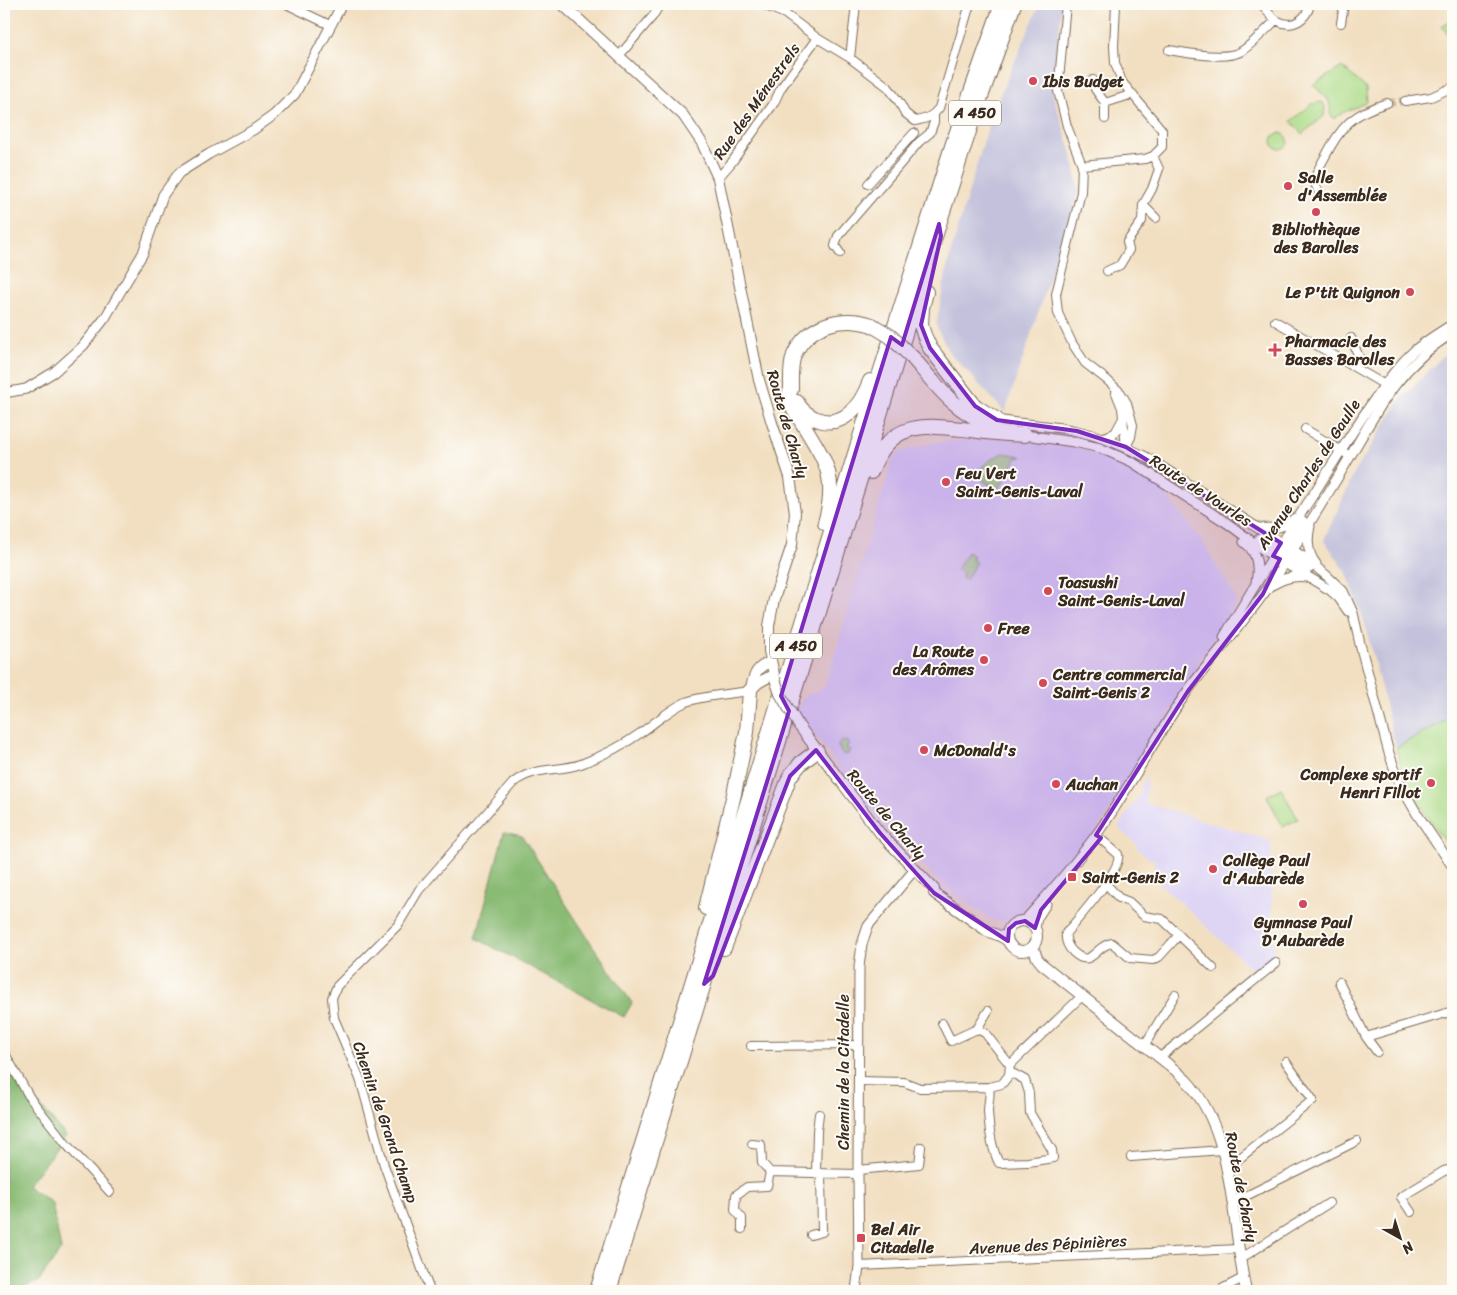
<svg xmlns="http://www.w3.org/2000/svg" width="1457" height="1295" font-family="Sriracha,sans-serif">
<rect width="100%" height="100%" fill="#fdfcf7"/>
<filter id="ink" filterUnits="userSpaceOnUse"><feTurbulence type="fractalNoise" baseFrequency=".02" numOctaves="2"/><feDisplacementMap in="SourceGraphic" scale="10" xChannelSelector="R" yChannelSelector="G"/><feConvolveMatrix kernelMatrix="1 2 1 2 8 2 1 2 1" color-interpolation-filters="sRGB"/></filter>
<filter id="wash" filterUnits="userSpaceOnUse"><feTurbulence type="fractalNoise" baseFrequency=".0096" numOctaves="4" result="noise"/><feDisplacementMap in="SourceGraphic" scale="20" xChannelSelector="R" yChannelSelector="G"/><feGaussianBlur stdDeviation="1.12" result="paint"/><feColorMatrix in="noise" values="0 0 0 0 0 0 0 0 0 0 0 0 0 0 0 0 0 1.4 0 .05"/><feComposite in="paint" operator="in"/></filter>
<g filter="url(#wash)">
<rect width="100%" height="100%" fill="#f2dfc1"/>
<!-- built -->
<path fill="#ded5f5" d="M999 438 1082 449 1099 455 1160 488 1204 544 1237 601 1199 661 1164 723 1133 770 1122 793 1089 841 1018 914 1009 920 998 921 987 917 943 885 904 846 870 809 798 712 802 698 825 687 893 458 903 451 931 443Z
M1147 776 1145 803 1271 841 1272 911 1274 956 1254 971 1155 879 1154 859H1149L1137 848V845L1118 827 1138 797 1141 791 1140 786Z"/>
<!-- industrial -->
<path fill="#c3c1db" d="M1040 4H1062L1053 95 1071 151 1079 190 1005 412 949 352 936 326 948 262 992 113Z
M1453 348V716L1396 748 1365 624 1347 573 1324 540 1356 470 1400 400 1449 350Z"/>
<!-- green -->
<path fill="#addb88" stroke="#748253" d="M1453 18V41L1442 26Z
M1342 67 1366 88 1367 102C1355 109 1344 110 1334 119L1330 114C1332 98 1324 96 1313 85Z
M1322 102 1325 107 1324 116 1302 134 1291 121 1312 104Z
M1272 141a8 8 0 1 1 16 0a8 8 0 1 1-16 0Z
M1004 453 1021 456V458L1017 457 999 489C993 486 984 483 981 478 974 467 996 456 1004 453Z
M967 552 974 556 972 560 976 562 966 580 962 578 964 574 957 570Z
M1453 716V855L1414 796 1402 771 1396 748Z
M845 741 849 743 846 748 850 750 848 754 845 755 842 754 838 746 840 742Z
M1281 788 1298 819 1283 827 1267 796Z"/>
<!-- forest -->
<path fill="#8abb74" stroke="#627249" d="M504 832 522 836 591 943 632 1003 624 1017 476 938Z
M4 1048 18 1080 66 1136 27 1186 52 1203 61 1250 38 1282 14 1291H8L5 1284H4Z"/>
</g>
<g filter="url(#ink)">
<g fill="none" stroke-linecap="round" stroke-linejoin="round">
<!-- minor-tunnel -->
<path stroke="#cdbba0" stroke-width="8" stroke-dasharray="8 4" stroke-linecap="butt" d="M1387 103 1405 101"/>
<defs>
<path id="minor" d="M286 4 330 25
M761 4 785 14 817 38 850 58 888 87 899 102 905 113 915 121C926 119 932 117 939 108L970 4
M1066 4 1058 91 1067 126 1082 165 1081 192 1056 294 1058 313 1072 343 1085 363 1107 380 1121 393 1127 403 1133 425 1131 437 1126 447
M1262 4C1266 10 1271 18 1278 21 1293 29 1307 19 1310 4
M1341 23 1344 4
M1169 50C1185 53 1225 60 1240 52 1249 47 1268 28 1276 20
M619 56 653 16 660 4
M850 58 856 4
M1093 80 1095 89 1105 103
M1405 101 1431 97 1453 87
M1105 119V103L1133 94
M1153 156 1159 169 1152 189 1143 205 1156 218
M1082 165 1145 159 1153 156 1162 147V130L1122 82 1115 63 1114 46 1116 4
M718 178 732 162 774 103 781 88 817 38
M868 184 914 133
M1319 193C1318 190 1315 185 1315 182 1315 173 1321 164 1325 157 1341 126 1353 113 1387 103
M840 253 835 246 838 236 902 162 919 142 930 133 934 122V115
M1107 271 1120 265 1129 250 1127 242 1142 221 1143 205
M1275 321 1390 388
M1351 338 1359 357 1355 367
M1116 393 1122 408 1126 447
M1305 429 1350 456
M1101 438 1115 433 1122 420
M1096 835 1118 854C1123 869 1077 920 1066 933 1065 940 1068 947 1073 952 1092 970 1095 945 1112 943L1130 958 1153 960 1159 957 1179 935 1162 919 1144 916 1129 902 1119 898 1106 884
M1179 935 1213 968
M1339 982 1366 1037 1453 1011
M942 1023 951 1041 977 1029 988 1011
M977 1029 985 1033 1010 1065
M1366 1037 1377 1052
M751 1046 858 1045
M1144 1046 1175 995
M4 1052 30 1098 67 1145 110 1192
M1159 1058 1276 963
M858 1081 904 1082 920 1088 989 1087 1002 1084 1009 1075 1010 1065 1081 997
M989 1087C991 1095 988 1103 988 1111 989 1128 991 1148 999 1163L1028 1162 1053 1158 1052 1150 1030 1113 1029 1093 1025 1080 1014 1074 1009 1075
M752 1144 761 1145 762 1163 770 1172 858 1174
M1131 1157 1222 1150
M1226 1169 1313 1100 1286 1062
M858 1170 919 1164 921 1147
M816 1173 817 1131 819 1114
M1232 1199 1246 1196 1357 1141
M1411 1212 1401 1197 1444 1171 1453 1169
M742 1229V1218L735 1210 736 1195 747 1187 767 1186 770 1172
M811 1235 822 1232 821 1173
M1240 1259 1329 1203
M859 1266 1239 1249
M430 1291 384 1165 360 1079 334 1018 332 998 337 986 398 925 419 890 513 783C534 766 558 772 581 764 602 756 624 745 642 732 656 722 670 709 686 702 705 695 730 694 750 691
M1218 1291 1243 1278"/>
<path id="tertiary" d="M4 393 26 389 54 372 83 346 105 318 143 253 163 195 179 173 209 154 253 130 274 115 295 94 342 4
M997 420C1023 425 1051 425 1077 431 1101 436 1124 446 1146 457L1305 558 1327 576 1343 591 1353 613 1360 644 1389 753 1398 779 1405 793 1417 814 1453 867
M1025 435 1074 442 1100 448 1132 462 1227 523 1265 551 1330 590 1339 598 1348 611
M1310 526C1307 539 1307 553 1316 564
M1259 528C1273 529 1284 528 1295 518
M1259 539 1277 550 1289 555 1310 568
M1244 542C1257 551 1259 567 1256 582
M1278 563 1286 546 1303 521
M1272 585C1283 578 1294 575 1307 577
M1224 637C1252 589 1282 542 1313 495 1333 464 1351 433 1372 403 1385 384 1398 365 1415 350 1427 340 1440 332 1453 324
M1021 921 1026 919 1035 909C1060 881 1085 852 1106 821 1135 778 1159 731 1189 689 1219 649 1254 611 1281 569 1301 537 1321 505 1341 472 1374 417 1396 367 1453 333
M1035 928 1037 918 1046 904
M856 1291 859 1266 858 1174 859 967 862 944 868 926 910 875 915 871"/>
<path id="secondary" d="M562 4 683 115 702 143 718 178 759 380 772 423 790 477 795 513 792 545 774 599 769 626V651L775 679
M750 691C754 676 755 667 771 662
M750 691 758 683 774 674
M799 726 880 833 934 889V893L987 931 1000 936 1008 941
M1007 936a15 15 0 1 1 30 0a15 15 0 1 1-30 0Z
M1033 946 1037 958 1042 964 1169 1065C1175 1070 1181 1075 1186 1080 1236 1133 1231 1225 1246 1291"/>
<path id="motorway" d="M926 292 922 308 921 325 924 335 930 348 975 406 997 420
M913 358C936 385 956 413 991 424
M797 402C800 409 806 414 814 418 843 431 861 405 870 381
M871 472C890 419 925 425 972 430 990 433 1007 434 1025 435
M825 523C838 477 826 462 803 424 798 416 790 406 789 396 789 394 790 392 791 389 791 378 790 366 794 355 808 324 842 315 872 325
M706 908 734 794 747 732 750 691
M724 948 790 776 801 763 817 751
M597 1291 873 395 953 143 1002 4
M609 1291 939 224 972 122 1014 4"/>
</defs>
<!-- minor casing -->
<use href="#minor" stroke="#7b6957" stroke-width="10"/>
<!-- tertiary casing -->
<use href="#tertiary" stroke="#7b6957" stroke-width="11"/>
<!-- secondary casing -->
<use href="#secondary" stroke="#7b6957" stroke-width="12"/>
<!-- motorway casing -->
<use href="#motorway" stroke="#7b6957" stroke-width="16"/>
<!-- minor -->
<use href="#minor" stroke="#fff" stroke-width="8"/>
<!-- tertiary -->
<use href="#tertiary" stroke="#fff" stroke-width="9"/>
<!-- secondary -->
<use href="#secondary" stroke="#fff" stroke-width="10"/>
<!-- motorway -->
<use href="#motorway" stroke="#fff" stroke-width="14"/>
<defs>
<path id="secondary-bridge" d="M775 679 780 694 799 726"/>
<path id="motorway-bridge" d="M872 325 890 336 913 358"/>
</defs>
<!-- secondary-bridge casing -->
<use href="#secondary-bridge" stroke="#7b6957" stroke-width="12" stroke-linecap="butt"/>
<!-- motorway-bridge casing -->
<use href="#motorway-bridge" stroke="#7b6957" stroke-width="16" stroke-linecap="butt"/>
<!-- secondary-bridge -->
<use href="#secondary-bridge" stroke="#fff" stroke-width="10"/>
<!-- motorway-bridge -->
<use href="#motorway-bridge" stroke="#fff" stroke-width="14"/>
</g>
</g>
<!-- marked area -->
<path fill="#7b2cbf" fill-opacity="0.2" stroke="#7b2cbf" stroke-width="4" stroke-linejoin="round" d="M939 224 941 236 921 325 930 348 975 406 997 420 1077 431 1126 447 1281 543 1273 556 1280 559 1263 594 1188 691 1096 835 1101 838 1041 910 1035 928 1025 921 1016 923 1009 929 1008 941 934 893 880 833 816 750 790 776 713 976 704 984 789 711 781 696 873 395 891 337 902 345Z"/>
<!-- markers -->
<g fill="#d1495b" stroke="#fdfcf7" stroke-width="2">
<circle cx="1033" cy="81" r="5"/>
<circle cx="1288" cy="186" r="5"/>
<circle cx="1316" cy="212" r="5"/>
<circle cx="1410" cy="292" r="5"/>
<path d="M1272.5 342.5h5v5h5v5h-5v5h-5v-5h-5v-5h5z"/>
<circle cx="946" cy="482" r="5"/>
<circle cx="1048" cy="591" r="5"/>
<circle cx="988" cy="628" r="5"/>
<circle cx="984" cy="660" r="5"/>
<circle cx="1043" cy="683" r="5"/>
<circle cx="924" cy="750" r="5"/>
<circle cx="1431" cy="783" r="5"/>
<circle cx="1056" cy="784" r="5"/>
<circle cx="1213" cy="869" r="5"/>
<rect x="1067" y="872" width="10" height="10" rx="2.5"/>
<circle cx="1303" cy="904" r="5"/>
<rect x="856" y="1233" width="10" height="10" rx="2.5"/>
</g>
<g text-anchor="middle" stroke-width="4" stroke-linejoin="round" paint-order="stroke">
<!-- shield labels -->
<g fill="#fdfcf7" stroke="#75695f" stroke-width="1">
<rect x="949" y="100.5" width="52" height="25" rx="4"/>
<rect x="770" y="633.5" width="52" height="25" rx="4"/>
</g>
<g font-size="15" font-weight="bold" fill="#3b2a1e">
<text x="975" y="118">A 450</text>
<text x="796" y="651">A 450</text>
</g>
<!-- poi labels -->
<g font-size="16" font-weight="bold" fill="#3b2a1e" stroke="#fdfcf7" text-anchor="start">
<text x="1043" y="87">Ibis Budget</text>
<text x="1298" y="183">Salle<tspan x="1298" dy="18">d'Assemblée</tspan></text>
<text x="1316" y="235" text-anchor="middle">Bibliothèque<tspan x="1316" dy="18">des Barolles</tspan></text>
<text x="1400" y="298" text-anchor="end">Le P'tit Quignon</text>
<text x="1285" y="347">Pharmacie des<tspan x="1285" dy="18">Basses Barolles</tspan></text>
<text x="956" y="479">Feu Vert<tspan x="956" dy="18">Saint-Genis-Laval</tspan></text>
<text x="1058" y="588">Toasushi<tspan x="1058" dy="18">Saint-Genis-Laval</tspan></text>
<text x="998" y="634">Free</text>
<text x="974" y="657" text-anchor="end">La Route<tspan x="974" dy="18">des Arômes</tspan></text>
<text x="1053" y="680">Centre commercial<tspan x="1053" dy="18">Saint-Genis 2</tspan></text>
<text x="934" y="756">McDonald's</text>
<text x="1421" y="780" text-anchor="end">Complexe sportif<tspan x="1421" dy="18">Henri Fillot</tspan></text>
<text x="1066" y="790">Auchan</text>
<text x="1223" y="866">Collège Paul<tspan x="1223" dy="18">d'Aubarède</tspan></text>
<text x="1082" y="883">Saint-Genis 2</text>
<text x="1303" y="928" text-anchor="middle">Gymnase Paul<tspan x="1303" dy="18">D'Aubarède</tspan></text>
<text x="871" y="1235">Bel Air<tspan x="871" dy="18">Citadelle</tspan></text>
</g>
<!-- street labels -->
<g font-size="16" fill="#3b2a1e" stroke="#fdfcf7">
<text transform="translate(756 101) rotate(-55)" y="6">Rue des Ménestrels</text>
<text transform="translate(788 424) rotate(74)" y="6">Route de Charly</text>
<text transform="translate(1308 474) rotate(-57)" y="6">Avenue Charles de Gaulle</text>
<text transform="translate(1201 490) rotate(33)" y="6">Route de Vourles</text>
<text transform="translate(887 814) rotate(50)" y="6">Route de Charly</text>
<text transform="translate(843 1072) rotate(-90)" y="6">Chemin de la Citadelle</text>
<text transform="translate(386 1122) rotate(71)" y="6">Chemin de Grand Champ</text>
<text transform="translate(1242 1187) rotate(79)" y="6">Route de Charly</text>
<text transform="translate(1048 1244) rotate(-3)" y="6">Avenue des Pépinières</text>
</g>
</g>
<!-- margin -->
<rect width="1457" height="1295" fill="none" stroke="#fdfcf7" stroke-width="20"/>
<!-- north arrow -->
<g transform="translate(1400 1238) rotate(141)" stroke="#fdfcf7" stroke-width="4" paint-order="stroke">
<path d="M0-4L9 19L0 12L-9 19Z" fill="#3b2a1e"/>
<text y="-8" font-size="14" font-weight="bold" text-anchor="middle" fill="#3b2a1e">N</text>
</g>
</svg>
